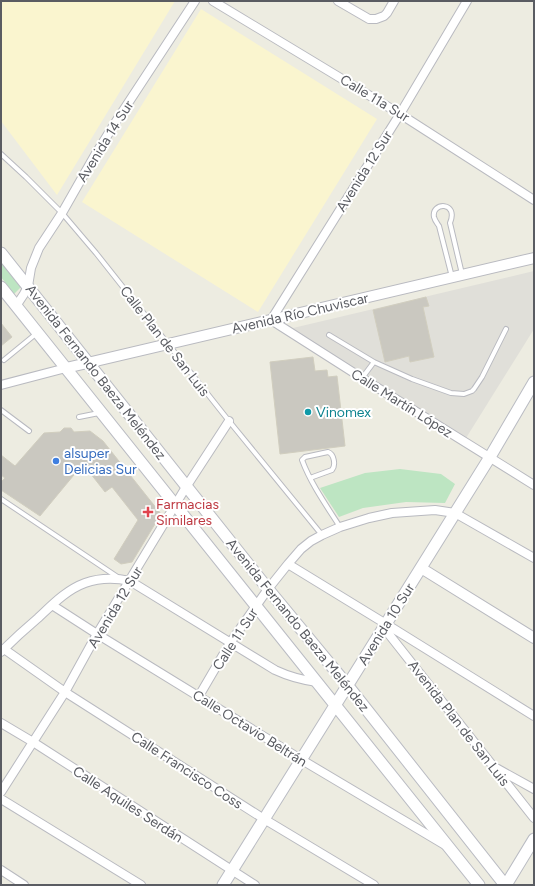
<svg xmlns="http://www.w3.org/2000/svg" width="535" height="886" font-family="Figtree,sans-serif">
<rect width="100%" height="100%" fill="#edece1"/>
<!-- industrial -->
<path fill="#e0dfd9" d="M534 271V329L466 438 293 328Z"/>
<!-- green -->
<path fill="#bde5c2" d="M1 259 23 285 14 294 1 277Z
M400 469 441 474 455 484 445 503 406 502 363 508 339 517 320 488 365 473Z"/>
<!-- sand -->
<path fill="#faf5cf" d="M1 1H175L57 195 1 121Z
M201 9 377 119 258 312 82 202Z"/>
<!-- building -->
<path fill="#cac8c0" stroke="#d1cebf" d="M426 297 429 306 423 307 434 357 410 362 409 356 385 362 373 310Z
M1 323 12 337 1 346Z
M313 357 315 371 327 370 328 377 337 376 345 446 280 454 270 362Z
M64 428H71L74 432 90 431 103 441 161 514 132 562 121 564 114 559 138 520 112 487 105 492 83 464 40 516 1 490V482L5 478 1 475V455L15 466 44 433 60 432Z"/>
<g fill="none" stroke-linecap="round" stroke-linejoin="round">
<defs>
<path id="service" d="M1 154 26 177 62 213 96 253 229 421 322 535
M452 277 439 226C437 223 435 221 434 217 431 202 459 201 450 223L462 274
M329 335 374 362 362 378
M4 360 37 333
M374 362 412 379 451 393 464 394 472 391 474 389 482 377 506 329
M1 410 29 431
M79 417 99 413
M310 478 332 470C336 465 334 454 328 452L305 457 302 460C311 484 326 505 340 527
M1 499 119 578"/>
<path id="minor" d="M213 1 400 114 534 200
M338 1 369 19H376L384 16 387 13 394 1
M467 1 400 114 271 320 362 378 534 485
M16 306 24 294 28 286 31 268 39 248 62 213 95 155 117 120 195 1
M1 385 66 368
M288 564 386 624 534 716
M52 605 97 634 302 760 445 845
M384 628 534 818
M4 649 65 692 264 819 374 885
M1 652C13 640 25 629 38 618 52 605 66 590 85 583 99 578 116 578 130 581L275 670C290 677 301 680 317 682
M199 696 230 643 268 589 288 564 301 549 311 541 322 535 340 527 369 518 392 513 435 510 455 513 534 558
M1 723 33 742 255 885
M496 768 534 789
M1 792 65 692 97 634 186 487 229 421
M1 799 141 885
M1 870 24 885"/>
<path id="tertiary" d="M66 368 534 258
M421 568 534 638"/>
<path id="secondary" d="M1 253 268 589 348 686 505 885
M1 287 479 885
M223 885 490 457 534 382
M506 885 534 839"/>
</defs>
<!-- service casing -->
<use href="#service" stroke="#b9bac0" stroke-width="6"/>
<!-- minor casing -->
<use href="#minor" stroke="#b9bac0" stroke-width="10"/>
<!-- tertiary casing -->
<use href="#tertiary" stroke="#b9bac0" stroke-width="12"/>
<!-- secondary casing -->
<use href="#secondary" stroke="#babcc3" stroke-width="13"/>
<!-- service -->
<use href="#service" stroke="#fff" stroke-width="4"/>
<!-- minor -->
<use href="#minor" stroke="#fff" stroke-width="8"/>
<!-- tertiary -->
<use href="#tertiary" stroke="#fff" stroke-width="10"/>
<!-- secondary -->
<use href="#secondary" stroke="#fff" stroke-width="11"/>
</g>
<!-- markers -->
<circle fill="#0f9aa8" stroke="#fff" stroke-width="1.5" cx="308" cy="412" r="4"/>
<circle fill="#3f7fe0" stroke="#fff" stroke-width="1.5" cx="56" cy="461" r="4"/>
<path fill="#e0444e" stroke="#fff" stroke-width="1.5" d="M146 506h4v4h4v4h-4v4h-4v-4h-4v-4h4z"/>
<g text-anchor="middle" stroke-width="4" stroke-linejoin="round" paint-order="stroke">
<!-- street labels -->
<g font-size="14" fill="#5a5c62" stroke="#fff">
<text transform="translate(375 98) rotate(31)" y="5">Calle 11a Sur</text>
<text transform="translate(105 141) rotate(-58)" y="5">Avenida 14 Sur</text>
<text transform="translate(364 171) rotate(-58)" y="5">Avenida 12 Sur</text>
<text transform="translate(300 313) rotate(-13)" y="5">Avenida Río Chuviscar</text>
<text transform="translate(165 341) rotate(52)" y="5">Calle Plan de San Luis</text>
<text transform="translate(96 372) rotate(52)" y="5">Avenida Fernando Baeza Meléndez</text>
<text transform="translate(402 403) rotate(32)" y="5">Calle Martín López</text>
<text transform="translate(115 607) rotate(-59)" y="5">Avenida 12 Sur</text>
<text transform="translate(386 624) rotate(-58)" y="5">Avenida 10 Sur</text>
<text transform="translate(298 625) rotate(51)" y="5">Avenida Fernando Baeza Meléndez</text>
<text transform="translate(235 639) rotate(-57)" y="5">Calle 11 Sur</text>
<text transform="translate(459 723) rotate(52)" y="5">Avenida Plan de San Luis</text>
<text transform="translate(250 728) rotate(32)" y="5">Calle Octavio Beltrán</text>
<text transform="translate(187 770) rotate(33)" y="5">Calle Francisco Coss</text>
<text transform="translate(128 804) rotate(33)" y="5">Calle Aquiles Serdán</text>
</g>
<!-- culture labels -->
<g font-size="14" fill="#0d838f" stroke="#fff" text-anchor="start">
<text x="316" y="417">Vinomex</text>
</g>
<!-- shop labels -->
<g font-size="14" fill="#366cbe" stroke="#fff" text-anchor="start">
<text x="64" y="458">alsuper<tspan x="64" dy="16">Delicias Sur</tspan></text>
</g>
<!-- health labels -->
<g font-size="14" fill="#be3a42" stroke="#fff" text-anchor="start">
<text x="156" y="509">Farmacias<tspan x="156" dy="16">Similares</tspan></text>
</g>
</g>
<!-- border -->
<rect width="535" height="886" fill="none" stroke="#5a5c62" stroke-width="4"/>
</svg>
